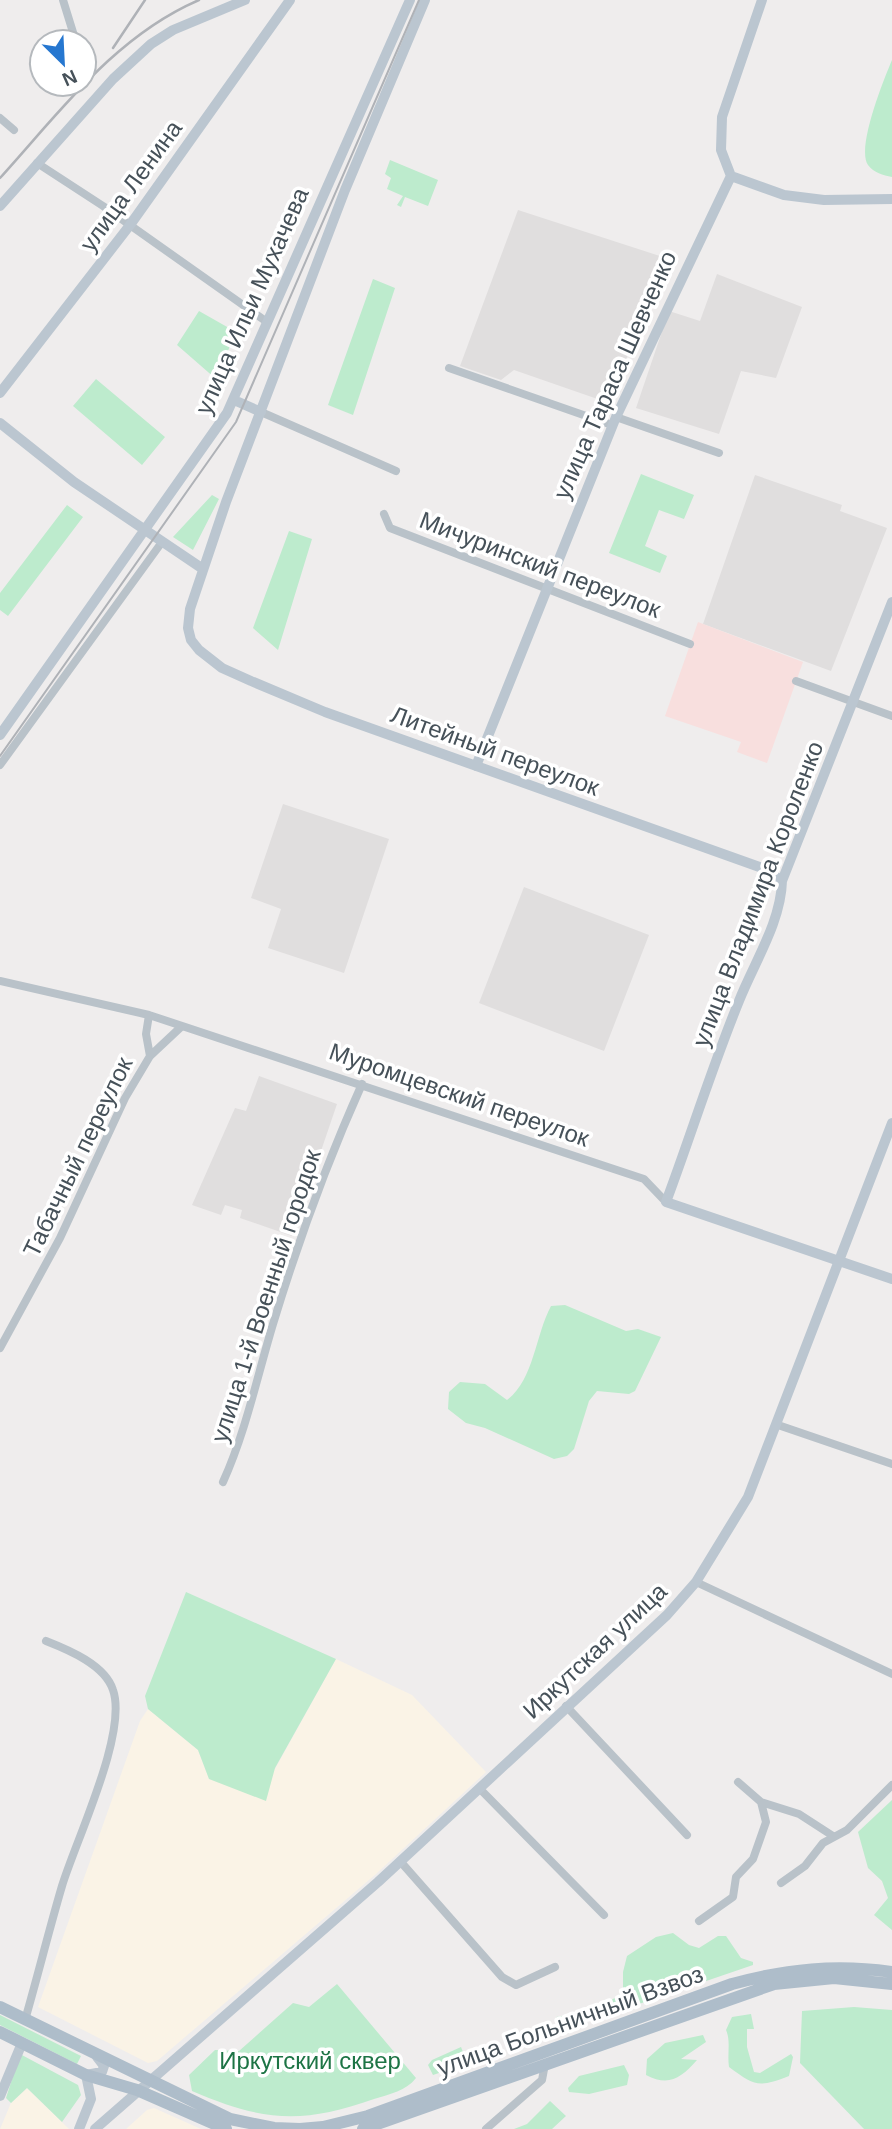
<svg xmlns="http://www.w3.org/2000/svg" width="892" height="2129" font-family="Helvetica,sans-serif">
<rect width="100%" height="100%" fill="#efeded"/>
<!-- commercial -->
<path fill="#faf3e6" d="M336 1659 412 1695 486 1772 376 1874 157 2061 148 2063 38 2007 140 1721 148 1709 198 1750 209 1779 275 1769Z
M27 2088 69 2129H0L11 2103Z
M154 2108 201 2129H126L147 2110Z"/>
<!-- education -->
<path fill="#e0dede" d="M518 210 666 258 609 403 514 370 501 380 460 366Z
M717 274 802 307 776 378 741 371 719 434 636 408 669 311 700 321Z
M755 475 842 505 840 511 887 528 831 671 703 624Z
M283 804 389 839 344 973 268 948 281 909 251 898Z
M524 887 649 935 604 1051 479 1003Z
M259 1076 337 1104 292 1236 240 1218 242 1210 225 1205 221 1215 192 1205 235 1108 246 1111Z"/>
<!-- medical -->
<path fill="#f8dfde" d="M698 622 803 662 767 763 737 752 741 742 665 716Z"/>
<!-- green -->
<path fill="#bdebcd" d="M892 60V177C883 175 874 173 868 165 856 148 884 79 892 60Z
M390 160 438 180 428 206 405 197 401 207 397 205 403 196 387 189 391 178 385 174Z
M373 279 395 288 353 415 328 405Z
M199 311 236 332 216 379 177 345Z
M96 379 165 437 142 465 73 406Z
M641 474 694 495 684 519 659 510 645 546 667 556 660 573 609 553Z
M212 495 219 499 193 550 173 537Z
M67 505 83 517 8 616 0 610V593Z
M289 531 312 539 278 650 253 628Z
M565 1305 626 1331 638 1329 661 1337 635 1391 629 1394 597 1391 589 1401 574 1449 567 1456 554 1459 485 1428 466 1423 448 1409 449 1392 460 1382 485 1384 507 1400C534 1380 535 1336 551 1306Z
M186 1592 336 1659 275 1768 266 1801 209 1779 198 1750 148 1709 145 1696Z
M892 1800V1930L874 1915 888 1898 882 1881 868 1868 858 1832Z
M673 1933 689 1945 699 1948 718 1936H726L741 1958 753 1962V1965L595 2019 560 2026 556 2017C577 2014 608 2007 623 1991V1972L627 1956 656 1937Z
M337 1984 416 2078C406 2091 390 2094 374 2099 301 2125 262 2121 192 2091L189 2075 215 2050 239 2051 293 2003 309 2007Z
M854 2007 892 2010V2129H864L800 2063 802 2011Z
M751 2014 754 2029H747V2047L754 2072 760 2073 791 2054 793 2057 789 2076C758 2088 755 2086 729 2067 727 2054 731 2041 726 2030L732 2017Z
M0 2015 81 2056 77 2064 0 2025Z
M703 2035 706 2042 681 2059 697 2060C681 2078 669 2087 646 2075L647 2059 665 2043Z
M461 2047 465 2057 480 2059 433 2075 428 2065 432 2060Z
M20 2054 78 2085 81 2095 62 2122 27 2088 11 2103 6 2098Z
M624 2065 629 2075 627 2085 589 2094 569 2092 568 2088 579 2076Z
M550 2101 566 2116 552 2129H514L527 2124Z"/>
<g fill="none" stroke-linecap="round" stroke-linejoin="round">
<!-- street -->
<path stroke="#b9c2c9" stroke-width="8" d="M63 0 76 42
M0 118 14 130
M37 163 103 206 267 322
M449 368 612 425
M261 412 396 471
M616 417 719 453
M384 514 390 528 690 644
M796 681 892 716
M0 765 162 542
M0 981 149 1015 644 1179 666 1202
M149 1015 146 1034 150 1056 182 1026
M0 1348 60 1238 125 1098 150 1056
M778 1425 892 1464
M223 1482C246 1431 257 1377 273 1324 298 1242 327 1162 362 1084
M696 1582 892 1674
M566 1706 687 1835
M480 1789 604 1915
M761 1802 799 1814 833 1836
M400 1861 502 1977 516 1985 555 1967
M781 1883 805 1866 823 1843 847 1830 892 1785
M699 1921 733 1897 736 1877 753 1859 766 1822 761 1802 738 1782
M25 2020C38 1975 49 1930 62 1886 76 1840 128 1733 113 1690 105 1665 69 1650 46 1641
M486 2129 542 2080 545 2064"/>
<!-- secondary -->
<path stroke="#bbc6d0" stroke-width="10" d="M425 0 345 190 226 502 190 609 188 628 191 640 199 650 222 668 251 681 325 712 765 869 782 881
M731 176 784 195 824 200 892 199
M0 206 113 79 151 44 173 30 245 0
M0 393 130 225 290 0
M234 400 261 412
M0 423 74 482 203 569
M892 602 782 881C781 922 754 963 739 1001 712 1067 691 1135 666 1202L892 1279
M0 735 227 413 410 0
M476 766 616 417 731 176 721 150 722 117 762 0
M0 2096 22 2043
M79 2129 91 2099 86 2075 102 2072 104 2066 97 2057
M95 2129 378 1882 667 1615 696 1582 748 1497 892 1123"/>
<!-- primary -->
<path stroke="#aebdca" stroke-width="12" d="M0 2007 230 2119 274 2128 300 2129 323 2127 368 2116 732 1984C787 1969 836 1964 892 1972
M0 2032 86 2075 137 2090 226 2129
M363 2129 774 1984 834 1978 892 1984"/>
<!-- tram -->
<path stroke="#afb2b7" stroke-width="2" d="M0 756 236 422 419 0"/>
<!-- rail -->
<path stroke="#afb2b7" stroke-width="2.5" d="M113 48 145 0
M0 178C60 112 115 36 199 0"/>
</g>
<g text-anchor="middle" stroke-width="7" stroke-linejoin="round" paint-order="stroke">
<!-- street labels -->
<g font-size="24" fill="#465159" stroke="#fff">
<text transform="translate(131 186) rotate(-54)" y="8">улица Ленина</text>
<text transform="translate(252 301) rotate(-66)" y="8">улица Ильи Мухачева</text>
<text transform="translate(615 375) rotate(-66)" y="8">улица Тараса Шевченко</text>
<text transform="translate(540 565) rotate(21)" y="8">Мичуринский переулок</text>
<text transform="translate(495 751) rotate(20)" y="8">Литейный переулок</text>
<text transform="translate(758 894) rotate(-69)" y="8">улица Владимира Короленко</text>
<text transform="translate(459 1095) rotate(19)" y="8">Муромцевский переулок</text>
<text transform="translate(78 1157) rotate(-64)" y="8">Табачный переулок</text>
<text transform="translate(266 1296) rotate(-72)" y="8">улица 1-й Военный городок</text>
<text transform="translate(595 1651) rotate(-43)" y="8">Иркутская улица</text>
<text transform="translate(570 2021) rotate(-20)" y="8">улица Больничный Взвоз</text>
</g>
<!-- park labels -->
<g font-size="24" fill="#1d7445" stroke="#fff">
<text x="310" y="2069">Иркутский сквер</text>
</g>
</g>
<!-- north arrow -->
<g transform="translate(63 63) rotate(156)"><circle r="33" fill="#ffffff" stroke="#b5b9bd" stroke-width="2"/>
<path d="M0-5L12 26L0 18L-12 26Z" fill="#2677d0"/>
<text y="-10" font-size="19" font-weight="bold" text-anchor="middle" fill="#465159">N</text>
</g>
</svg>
